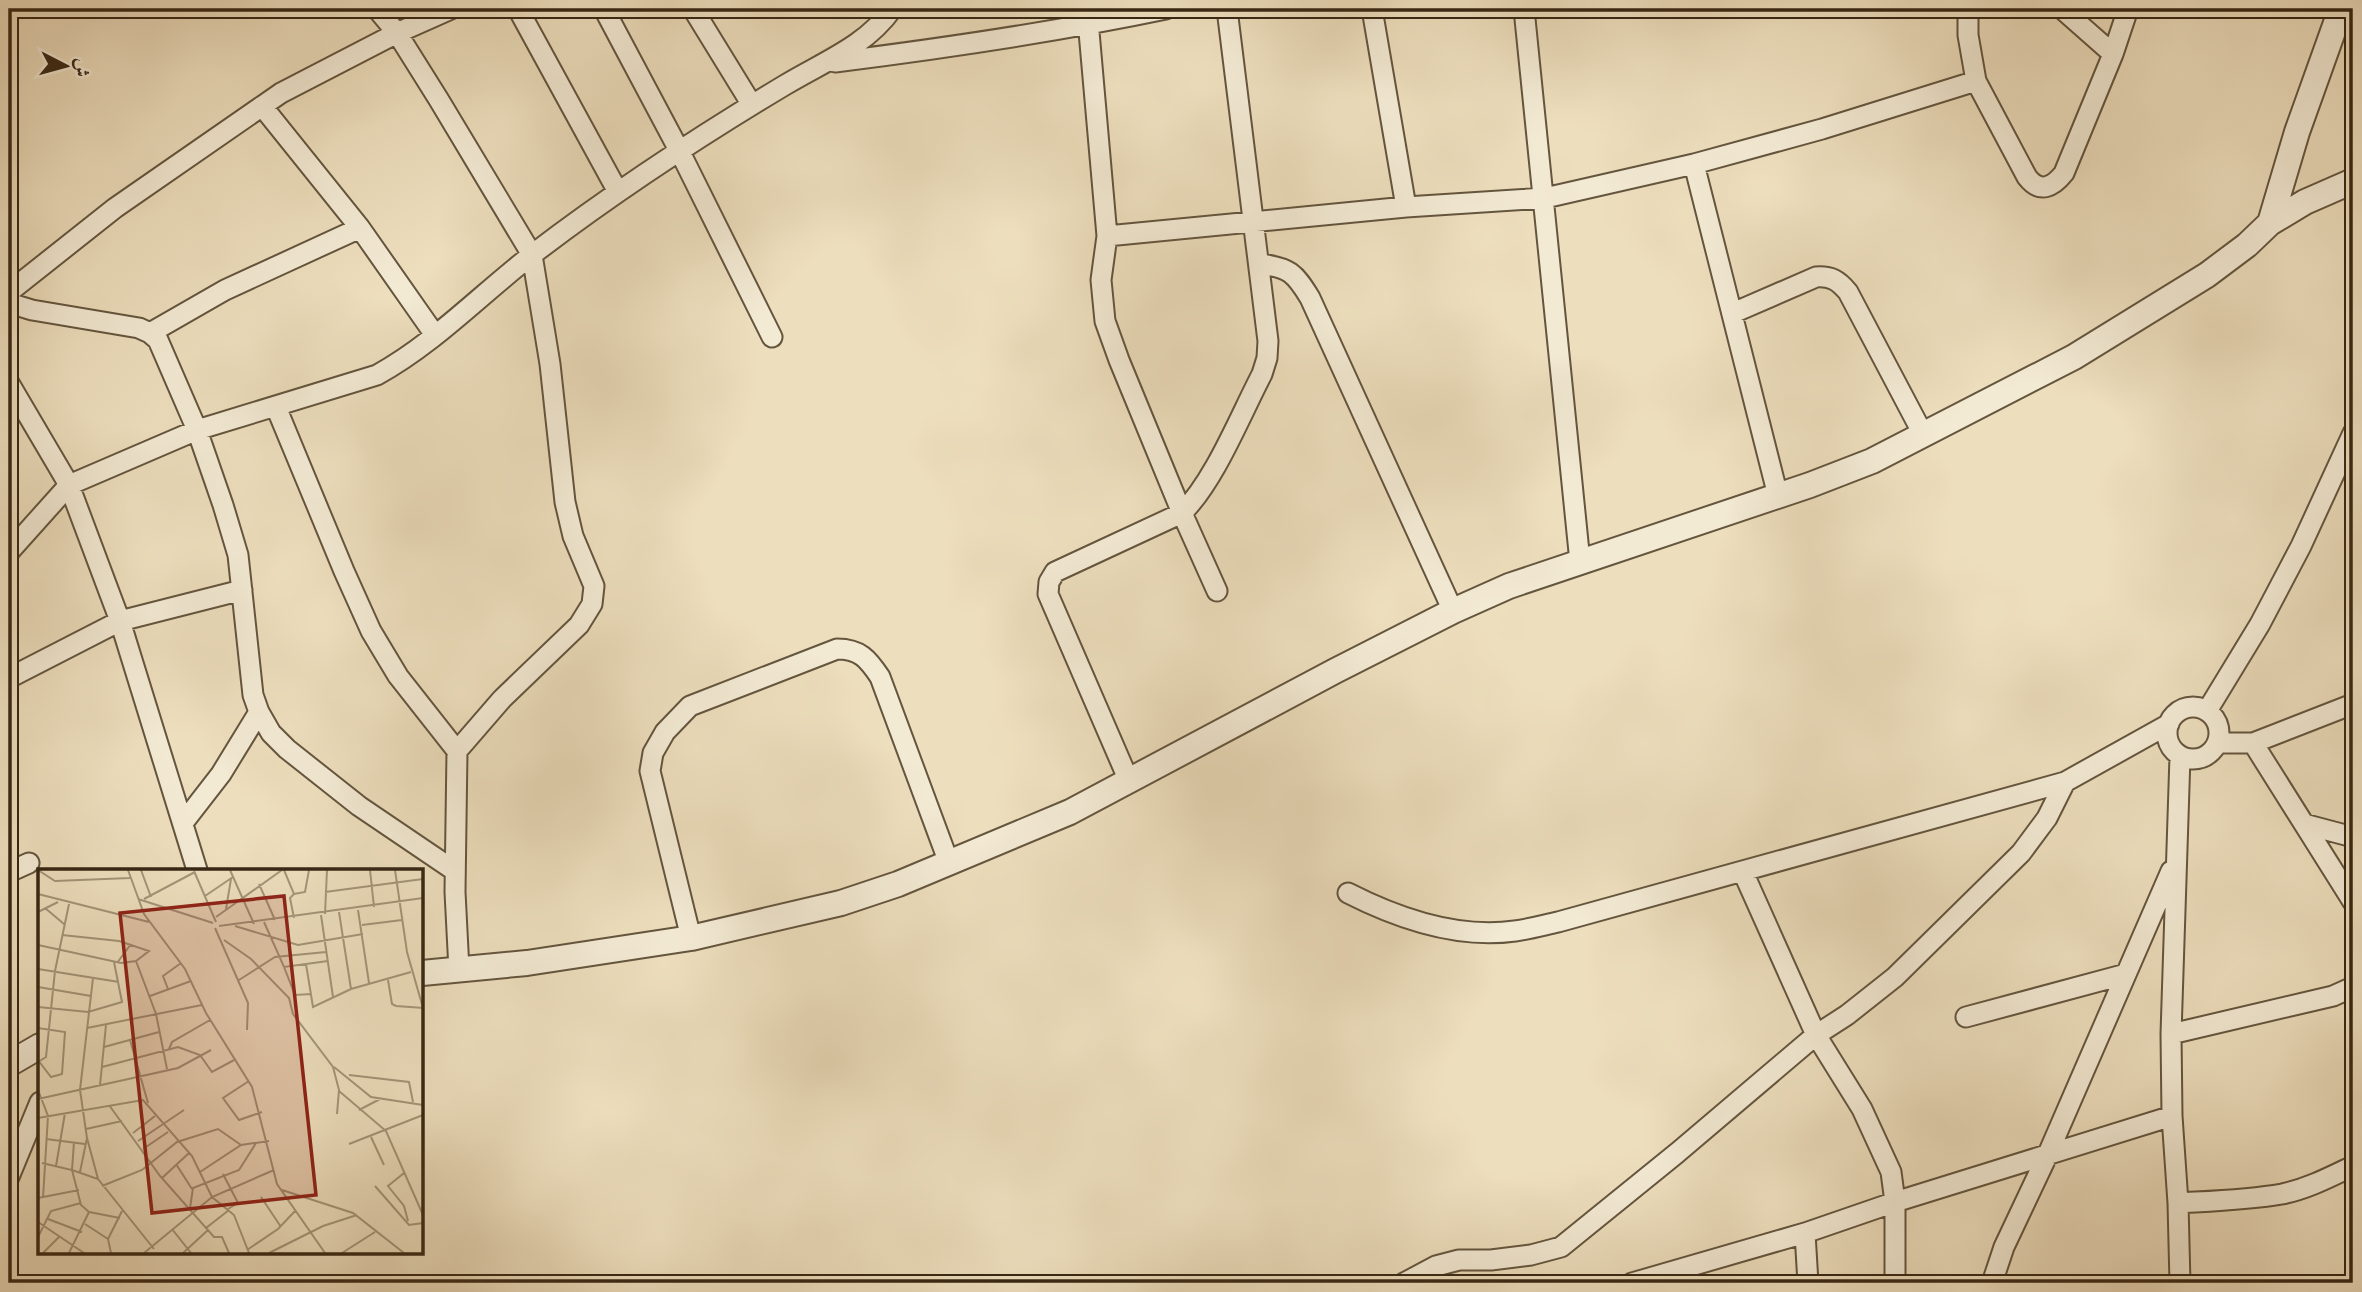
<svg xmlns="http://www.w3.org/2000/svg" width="2362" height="1292" font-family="'Sorts Mill Goudy',Amiri,serif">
<rect width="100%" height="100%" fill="#eddebd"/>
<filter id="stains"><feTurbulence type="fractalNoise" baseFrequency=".00286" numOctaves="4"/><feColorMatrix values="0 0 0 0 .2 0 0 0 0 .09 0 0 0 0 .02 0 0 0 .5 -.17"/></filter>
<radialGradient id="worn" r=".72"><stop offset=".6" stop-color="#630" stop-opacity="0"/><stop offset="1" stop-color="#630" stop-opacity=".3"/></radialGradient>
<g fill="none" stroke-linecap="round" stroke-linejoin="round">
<defs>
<path id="minor" d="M377 9 397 33 439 100 532 255 550 364 565 502 573 536 594 586 592 604 579 625 502 699 457 751
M518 9 618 192
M604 9 680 152 772 337
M693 9 752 105
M1087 9 1107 236 1101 280 1105 321 1119 360 1182 513 1217 591
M1372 9 1406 207
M1524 9 1580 562
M1968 9V35L1976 81 2027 177C2040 194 2053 187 2064 173L2113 54 2128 9
M2062 9 2113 54
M835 62C946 48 1056 32 1166 9
M262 106 360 228 435 335
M1694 164 1778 496
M1107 236 1406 207 1545 198 1694 164 1822 129 1976 81
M1259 264C1289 267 1295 273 1310 298L1453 611
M9 292 115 208 281 93 397 33 451 9
M9 303 32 310 139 328 150 333 158 340 197 430 223 505 238 555 253 695 259 712 271 733 287 749 359 806 455 871
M1733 313 1816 277C1831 276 1838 280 1848 292L1924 436
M150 333 225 290 360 228
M9 383 69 485 120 621 197 870
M276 407 344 571 371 631 398 676 457 751 455 892 459 970
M9 552 69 485 197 430 377 375C435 343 481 294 533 254 613 193 698 137 785 85 823 62 866 46 892 9
M9 678 120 621 242 590
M2167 733a26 26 0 1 1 52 0a26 26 0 1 1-52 0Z
M2207 711 2260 624 2301 546 2353 433
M2217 743H2253L2353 704
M2253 743 2353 902
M2180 756 2171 1034 2172 1116 2178 1203 2180 1283
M1129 781 1048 594 1049 582 1055 572 1182 513C1215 480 1240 416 1262 374L1267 358 1268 341 1227 9
M183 823 221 774 259 712
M2304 824 2353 837
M9 872 29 863
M1743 872 1816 1035 1862 1109 1891 1172 1895 1202V1283
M1348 893C1399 919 1457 939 1515 931 1530 929 1544 925 1558 922L2065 782 2169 724
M691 938 650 771 653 753 665 732 690 706 837 649C860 649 868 659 880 677L949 863
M1966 1017 2126 974
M2171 1034 2333 996 2353 987
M9 1177 40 1102
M2178 1203C2213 1201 2248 1200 2282 1194 2307 1189 2330 1177 2353 1166
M1404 1283 1436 1266 1459 1260H1491L1531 1255 1561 1247 1677 1153 1816 1035 1847 1015 1895 977 2021 853 2047 818 2065 782
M1632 1283 1805 1233
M1808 1283 1805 1233 1895 1202 2172 1116
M1992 1283 2004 1247 2047 1156 2171 871"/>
<path id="tertiary" d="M2270 223 2297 132 2341 9
M422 973 527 963 691 938 841 903 898 884 1070 812 1335 671 1453 611 1509 586 1810 485 1872 461 2074 357 2207 275 2247 245 2270 223 2305 202 2353 181
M9 1064 40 1046"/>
</defs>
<!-- minor casing -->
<use href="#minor" stroke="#64553e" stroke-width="23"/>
<!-- tertiary casing -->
<use href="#tertiary" stroke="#64553e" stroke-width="28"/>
<!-- minor -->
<use href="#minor" stroke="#f3ead4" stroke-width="19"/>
<!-- tertiary -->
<use href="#tertiary" stroke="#f3ead4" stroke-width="24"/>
</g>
<!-- overview -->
<g transform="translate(38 869)">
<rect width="385" height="385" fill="#eddebd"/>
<path fill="none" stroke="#a49579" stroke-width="2" d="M0 1 17 12 92 9M90 1 106 45 147 100 168 144 214 218 239 315 287 384M103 1 113 28M192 1 216 55M246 1 256 25 252 29 256 49M332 1 336 38M156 2 178 53M221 15 237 51M287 23 385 10M0 25 111 53M256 25 267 23 271 1M167 27 195 8M100 30 175 54M106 30 157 3M7 39 26 55M188 40 193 10M320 41 331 114M0 43 20 33M301 43 313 120M287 45 289 1M283 46 295 128M178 48 244 1M226 53 246 98 290 92M324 56 364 51M181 57 385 29M197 57 260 76 325 65M177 59 210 134 209 161M186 71 213 90 251 129 255 145 295 198 301 221 299 245M0 76 83 94 98 92 111 82 81 72 24 66M98 92 118 145 129 200M79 94 93 75M268 95 275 138 313 120 373 103M246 98 257 126 273 125M0 100 81 113M201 111 237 88 288 83M350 111 354 135 358 137 372 138 385 139 369 83 357 1M0 118 53 127M130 120 125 107 143 94M112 127 153 112M0 138 50 143 84 133 76 93M0 159 27 163 24 205 13 208 0 191M49 159 164 136M92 171 110 234M66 178 121 163M131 180 134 173 172 151M0 193 8 188 17 102 31 35M64 198 140 178 162 186 174 203 198 190M296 198 333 228 385 236M311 206 371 213 375 233M211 212 185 229 201 251 224 243M62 216 68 156M0 221 10 247 5 329M301 222 348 262 385 346M0 230 140 199 173 181M71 236 122 307 176 368H184L191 384M321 241 342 230M0 249 105 231 154 287 174 328 196 346 211 384M48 260 84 252M95 264 117 247M333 268 346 296M49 269 60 310M8 270 47 275M100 272 146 241M36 273 34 301 60 310 116 380M311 275 385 246M105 280 130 263M4 294 34 301 43 336 51 343 31 384M138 295 154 320M18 297 27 244M42 303 49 269 42 221 55 109M162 303 203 276 231 272M366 304 350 317 366 337 370 352M185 305 200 334 190 340M124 309 151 284M64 317 104 301 139 273 180 260 203 276M337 317 371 356 385 354M244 321 315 344 366 384M223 328 243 358M0 329 41 321M152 339 155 319 201 301 218 274M51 343 82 349M10 350 44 363M0 353 46 384M47 355 70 370 73 384M168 359 191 341M134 360 153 384M0 368 13 342 43 334M70 370 84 342M209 381 240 360 258 341M5 384 22 367M106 384 174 328 236 301M145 384 170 361M231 384 285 357 319 346M304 384 337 363"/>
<path fill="#8f2418" fill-opacity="0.15" stroke="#8f2418" stroke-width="3.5" d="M246 27 278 326 114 344 82 44Z"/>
<rect width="385" height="385" fill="none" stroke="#372714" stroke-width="3.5"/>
</g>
<!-- margin -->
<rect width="2362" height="1292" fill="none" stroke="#eddebd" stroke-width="35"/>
<rect x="10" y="10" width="2341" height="1271" fill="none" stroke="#372714" stroke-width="3.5"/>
<rect x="18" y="18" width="2327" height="1257" fill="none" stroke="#372714" stroke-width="2"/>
<!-- north arrow -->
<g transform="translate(66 66) rotate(96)" stroke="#f3ead4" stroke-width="5" paint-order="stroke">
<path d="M0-5L12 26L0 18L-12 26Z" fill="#372714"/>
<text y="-10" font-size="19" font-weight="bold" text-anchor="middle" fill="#372714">ش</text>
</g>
<rect width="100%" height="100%" filter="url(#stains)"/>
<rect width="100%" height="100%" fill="url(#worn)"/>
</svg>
